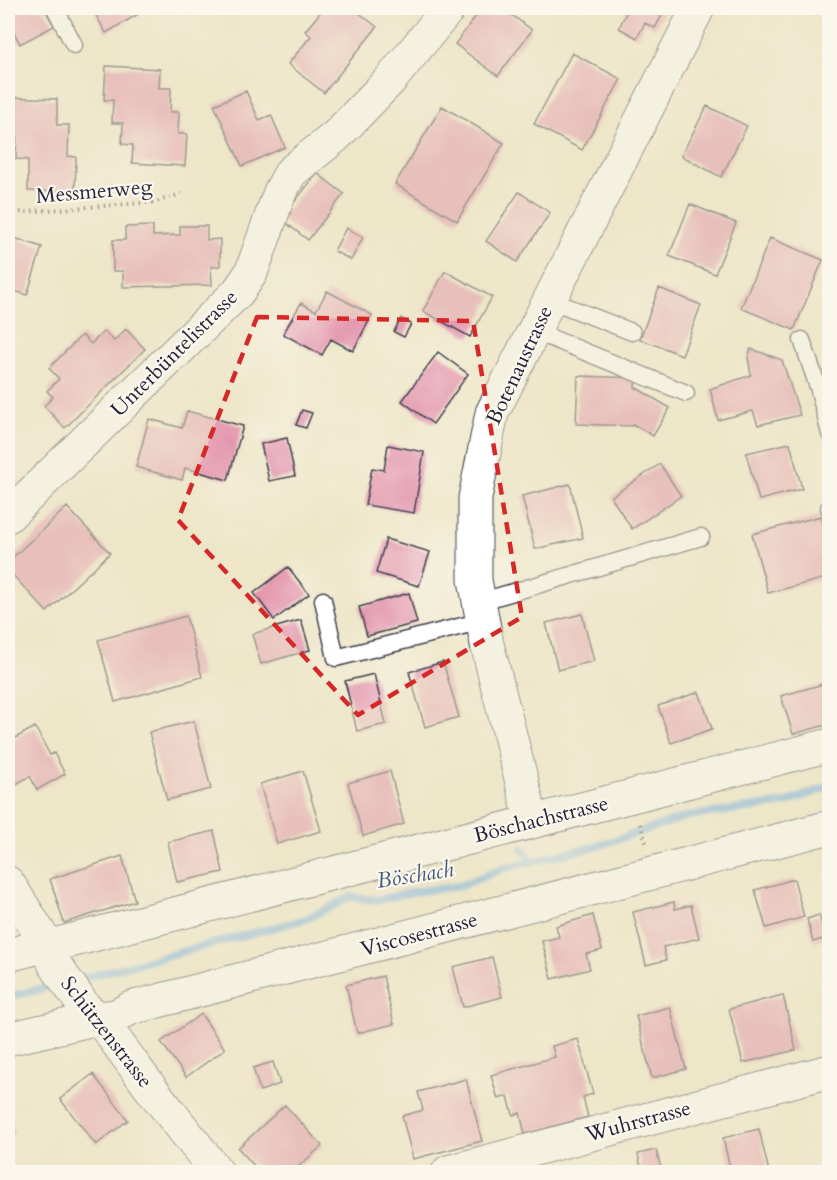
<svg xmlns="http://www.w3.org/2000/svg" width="837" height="1180" font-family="Cardo,serif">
<rect width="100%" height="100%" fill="#fbf7ec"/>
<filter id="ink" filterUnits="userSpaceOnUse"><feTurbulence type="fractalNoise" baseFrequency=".0167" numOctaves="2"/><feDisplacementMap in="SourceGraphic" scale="12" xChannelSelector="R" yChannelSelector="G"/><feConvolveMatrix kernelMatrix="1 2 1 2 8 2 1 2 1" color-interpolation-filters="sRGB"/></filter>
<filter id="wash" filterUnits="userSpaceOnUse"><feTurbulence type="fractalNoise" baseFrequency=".008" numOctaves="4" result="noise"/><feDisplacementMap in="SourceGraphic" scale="24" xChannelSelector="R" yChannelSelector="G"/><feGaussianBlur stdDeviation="1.35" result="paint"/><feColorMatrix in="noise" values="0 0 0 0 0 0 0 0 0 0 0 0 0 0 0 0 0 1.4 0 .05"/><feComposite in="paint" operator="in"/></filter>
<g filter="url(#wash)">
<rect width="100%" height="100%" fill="#ede6c8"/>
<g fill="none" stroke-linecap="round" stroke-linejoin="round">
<!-- stream -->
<path stroke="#71aee3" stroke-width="8" d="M522 849 534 861
M75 980 306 919 350 897 378 900 412 892 460 886 504 868 597 846 689 816 785 803 830 786
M8 994 17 995 60 984"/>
</g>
<g id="blocks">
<!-- building -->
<path fill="#e292ab" d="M8 8H44L54 26 20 44 8 21Z
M92 8H146L147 9 106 33Z
M324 8H353L377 27 324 93 288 64 311 36 305 31Z
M482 8H502L532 30 498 76 455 44Z
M624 8H666L655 28 645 23 637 38 619 28 626 13 623 11Z
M572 53 621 79 582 150 534 124Z
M106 66 160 69 159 88H171L170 112H179L178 134H187L185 166 132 163 133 145 122 144 123 123H112L113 100H104Z
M246 91 259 120 271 115 285 147 242 166 214 105Z
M8 97 57 99V125H69L68 156 76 157 75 192 28 191V160L16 159 17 131H8Z
M442 106 504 143 457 221 395 184Z
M707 106 747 126 721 177 681 156Z
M317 173 344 194 308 240 281 219Z
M519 192 550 213 517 262 486 241Z
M690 204 736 223 715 274 669 256Z
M153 226V236L180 235V226H207V240L220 239V266L211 267 212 285 123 287V271H113V240H125V227Z
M346 228 363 237 351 260 334 251Z
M8 236 42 247 27 295 8 289Z
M770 238 823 260 794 330 741 308Z
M445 271 492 297 470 337 423 311Z
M659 288 701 305 682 355 640 339Z
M327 291 372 315 353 351 331 339 322 355 283 334 301 303 316 311Z
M401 318 411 324 404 337 394 332Z
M126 329 145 349 65 428 44 406 53 397 47 391 59 379 49 368 82 335 91 344 104 331 114 341Z
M751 349 782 360 800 415 758 425 753 411 718 420 710 389 751 375 748 357Z
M438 352 468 374 433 424 402 401Z
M578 376 636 378 635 387 670 408 653 436 633 424 634 426 576 424Z
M302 410 312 413 306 428 296 425Z
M187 411 243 426 228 480 185 468 182 480 136 467 149 419 182 428Z
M287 438 295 476 269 481 261 444Z
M790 443 802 489 759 500 746 453Z
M388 445 424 452 414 513 365 505 372 468 384 470Z
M660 464 681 496 632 529 611 497Z
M570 484 583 538 535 549 522 496Z
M67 507 110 553 47 612 8 570V562Z
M821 516 830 549V577L768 593 752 534Z
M386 539 430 552 419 586 376 573Z
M288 567 309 594 274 620 254 593Z
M409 593 417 623 367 636 359 607Z
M582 614 594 661 558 670 546 623Z
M186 616 202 677 115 702 98 640Z
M301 620 310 650 261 664 252 634Z
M443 662 459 717 425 727 409 672Z
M374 674 386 724 357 731 345 681Z
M830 682V724L793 734 781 696Z
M699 692 712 729 671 743 658 706Z
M194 721 211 789 167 800 149 732Z
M35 727 50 755 54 753 65 774 37 790 30 776 13 786 8 776V742Z
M303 771 321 831 277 844 260 784Z
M390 771 404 824 363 836 348 783Z
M214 831 223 872 177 882 168 842Z
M122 856 135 901 64 923 50 879Z
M794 879 804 917 766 928 755 890Z
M674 902 675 909 691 905 699 938 663 947 666 960 646 965 633 912Z
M593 915 602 950 586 954 590 969 552 979 542 941 559 937 556 926Z
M819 915 826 938 813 942 807 919Z
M492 957 502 997 463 1007 453 967Z
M383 976 394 1024 357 1033 346 985Z
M783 995 796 1050 743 1063 729 1009Z
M670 1007 686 1069 652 1078 636 1016Z
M201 1014 225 1049 186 1077 161 1042Z
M578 1039 593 1094 583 1097 588 1117 525 1134 520 1113 513 1115 508 1096 498 1099 491 1075 555 1057 552 1046Z
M273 1062 280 1084 260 1091 253 1068Z
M93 1074 128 1120 96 1145 60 1099Z
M466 1079 482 1141 413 1159 402 1116 423 1110 418 1092Z
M285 1105 322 1146 292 1172H260L238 1148Z
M8 1109 15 1133 8 1136Z
M759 1129 769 1172H731L723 1138Z
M656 1150 662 1172H642L638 1154Z"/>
</g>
</g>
<g filter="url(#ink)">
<use href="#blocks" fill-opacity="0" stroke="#403f50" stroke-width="1.5"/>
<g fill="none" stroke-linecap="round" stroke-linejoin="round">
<defs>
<path id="lane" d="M55 8 74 45
M550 300 632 332
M534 331 686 393
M802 340 819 390 830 434
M829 508 830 507
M323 600 336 658 482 621
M479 602 701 537"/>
<path id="street" d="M8 516 238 292 251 273 280 192 291 172 336 136 391 79 449 8
M532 822 487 644 475 580V498L492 413 698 8
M8 883 47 945 55 965 86 1009 99 1018 149 1086 217 1172
M8 955 47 945 62 943 830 745
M8 1039 99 1018 116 1016 131 1008 830 827
M448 1172 830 1071"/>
</defs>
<!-- lane casing -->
<use href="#lane" stroke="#403f50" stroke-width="19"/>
<!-- street casing -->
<use href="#street" stroke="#403f50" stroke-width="35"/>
<!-- path -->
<path stroke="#403f50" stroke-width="4" stroke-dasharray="1.5 4.5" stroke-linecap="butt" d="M8 213 156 202 181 194
M640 824 647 845"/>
<!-- lane -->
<use href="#lane" stroke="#fff" stroke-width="16"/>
<!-- street -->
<use href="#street" stroke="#fff" stroke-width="33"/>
</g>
</g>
<!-- marked area -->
<path d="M0 0H837V1180H0ZM257 317 473 321 522 617 358 715 178 520Z" fill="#ede6c8" fill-opacity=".55" fill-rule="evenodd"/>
<path fill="none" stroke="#d62828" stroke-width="4.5" stroke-dasharray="12 8" stroke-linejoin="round" d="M257 317 473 321 522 617 358 715 178 520Z"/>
<g text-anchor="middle" stroke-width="4.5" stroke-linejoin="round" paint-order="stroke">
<!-- street labels -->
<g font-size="21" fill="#22223b" stroke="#fbf7ec">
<text transform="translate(94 191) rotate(-5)" y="7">Messmerweg</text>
<text transform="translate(174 353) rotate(-45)" y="7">Unterbüntelistrasse</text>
<text transform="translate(519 365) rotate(-65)" y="7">Botenaustrasse</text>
<text transform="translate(541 819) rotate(-14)" y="7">Böschachstrasse</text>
<text transform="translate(419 934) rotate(-15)" y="7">Viscosestrasse</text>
<text transform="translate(107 1032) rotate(52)" y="7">Schützenstrasse</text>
<text transform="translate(638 1121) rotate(-15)" y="7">Wuhrstrasse</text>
</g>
<!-- water labels -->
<g font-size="22" font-style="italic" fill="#425a7e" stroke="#fbf7ec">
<text transform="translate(415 874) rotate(-9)" y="8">Böschach</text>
</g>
</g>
<!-- margin -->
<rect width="837" height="1180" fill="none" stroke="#fbf7ec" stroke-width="30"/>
</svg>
